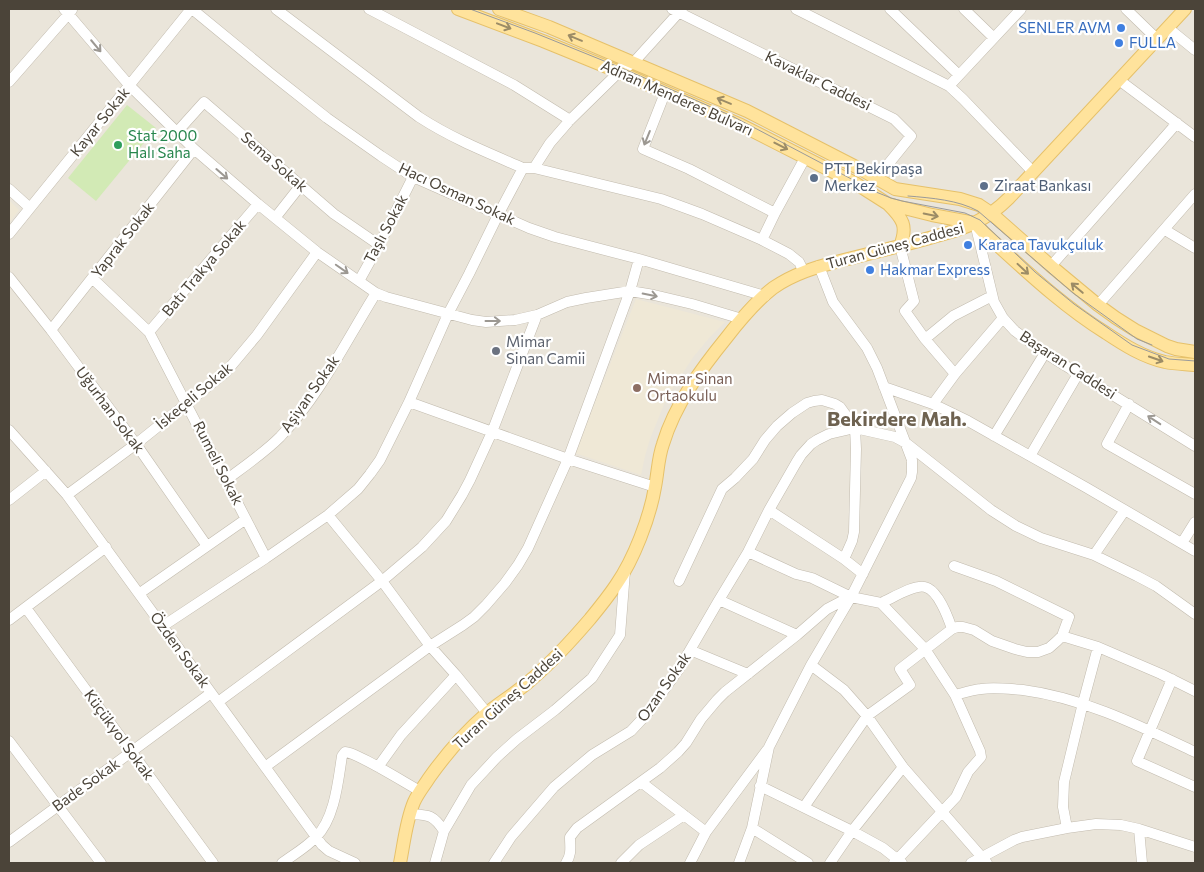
<svg xmlns="http://www.w3.org/2000/svg" width="1204" height="872" font-family="Commissioner,sans-serif">
<rect width="100%" height="100%" fill="#f6f3ec"/>
<!-- residential -->
<path fill="#eae5da" d="M9 9H1195V863H9Z"/>
<!-- education -->
<path fill="#efe8d6" d="M9 200 19 210 9 223Z
M636 299 725 322 709 338 694 356 667 397 650 439 645 456 641 475 575 453Z"/>
<!-- green -->
<path fill="#d2eab5" d="M127 105 156 128 96 201 68 178Z"/>
<g fill="none" stroke-linecap="round" stroke-linejoin="round">
<defs>
<path id="minor" d="M64 9 129 85 194 149 258 204 317 252 376 293 386 297 472 320 486 322 515 320 537 315 567 302 586 298 630 291 654 295 692 304 742 319
M192 9 270 73 327 118 381 156 413 177 529 228 555 237 639 259 765 296
M276 9 419 117C453 139 486 152 523 168H534L661 199 702 214 762 240 789 254 799 262 801 266 803 272
M369 9 514 85 570 120
M672 9 894 119 911 136 877 178
M796 9 949 86 963 99 1033 172
M890 9 959 75
M964 9 994 38
M1126 9 1157 39
M1168 28 1195 50
M1119 80 1195 137
M9 82 72 10
M949 86 1021 9
M665 93 643 149 689 169 775 213
M177 132 204 102 334 214 379 245
M534 168 550 143 570 120 619 72 634 62 682 9
M9 189 30 208
M275 218 301 185
M975 223 994 302 1003 318 1015 331 1045 353 1195 446
M1165 230 1195 248
M9 234 191 9
M762 240 775 213 805 158
M900 246 914 301 905 311 925 339 955 374
M1051 266 1177 123
M9 277 51 330 136 444 207 546
M92 278 149 332 266 558
M359 281 379 245 413 177
M1098 305 1195 194
M51 330 194 149
M149 332 258 204
M925 339 953 316 992 296
M884 387 933 404 968 421 1087 488 1195 551
M409 402 568 459 655 487
M933 404 955 374 1003 318
M1129 404 1107 444 1195 494
M9 430 67 495 322 845 329 851 355 863
M994 436 1045 353
M1030 456 1078 374
M226 480C245 466 264 453 280 437 320 395 346 341 376 293
M67 495 136 444 226 372 257 335 317 252
M9 500 46 471
M769 510 844 559 863 574
M328 515 382 581 430 646 456 675 401 735 378 767
M1182 543 1195 522
M748 552 796 574 812 578 851 597 881 603 925 649 955 695 980 751 981 757 968 772 956 797 894 863
M1094 555 1125 510
M679 581 722 489 735 478 753 459 765 440 777 426 792 413 807 403 814 401 822 400 835 404 840 407 855 428 856 449 854 532 852 541 844 559
M140 593 246 519
M719 600 748 552 769 510 796 463 801 455 811 444 817 440 829 434 855 428 895 437 906 443 991 510 1016 526 1041 538 1094 555 1137 576 1156 586 1195 614
M881 603C891 599 914 584 925 587 938 590 948 617 952 629
M26 608 213 863
M9 620 106 547
M163 626 266 558 328 515 358 489 370 474 380 460 409 402 448 314 469 274 498 215 523 168
M1062 636 1098 647 1161 674 1195 691
M690 650 748 674
M811 665 844 690 867 716 903 767 987 863
M456 675 487 713
M1172 679 1137 761 1195 787
M955 695C963 693 972 690 981 689 995 687 1009 689 1023 690 1084 698 1140 726 1195 752
M218 702 382 581 422 547 446 521 462 495 470 480 492 432 537 315
M9 741 101 863
M265 767 430 646 463 625 474 617 486 605 505 583 518 565 528 548 568 459 630 291 639 259
M641 782 706 832
M760 786 852 831 883 848 902 863
M804 807 867 716 910 685 900 669 952 629 957 627H963L974 630 992 641 1015 649 1027 652H1038L1049 648 1057 641 1062 636 1069 617 996 581 954 566
M410 814C428 815 433 814 444 831
M752 828 808 863
M1067 828 1063 807 1064 782 1083 703 1098 647
M1139 829 1142 863
M9 842 211 693
M282 863C293 855 307 847 316 837 335 818 338 781 342 756L345 752C356 752 407 784 420 791
M435 863 444 831 471 785 497 757 517 739 555 710 592 678 620 635 625 571
M494 863 511 837 554 787 592 755 631 731 646 715 679 669 719 600 797 635
M566 863C572 854 570 847 570 837L577 828 660 768 678 752 686 743 701 719 717 700 725 692 797 635 827 609 850 597
M621 863 639 845 684 815
M690 863 706 832 767 750
M739 863 752 828 769 747 811 665 851 597 911 478 912 472V460L877 368 867 348 833 302 819 266
M830 863 852 831 903 767
M971 863 1014 840 1022 837 1067 828 1096 824 1121 825 1139 829 1195 847"/>
<path id="major" d="M458 9 543 41 619 72 741 125 855 183 888 204 932 215 975 223
M499 9 549 27 747 111 862 170 895 189 960 199 979 205 991 213 1051 266 1098 305 1116 318 1135 330 1167 346 1176 349 1195 352
M888 204C903 219 908 226 900 246
M975 223 984 233C1024 269 1061 305 1106 333 1124 345 1143 357 1165 362 1175 364 1185 364 1195 365
M400 863C404 843 406 821 414 802 418 793 424 786 429 778 446 754 465 732 487 713 502 701 519 691 533 678 554 660 572 640 590 619 599 608 608 597 616 585 634 559 650 517 655 487 658 472 658 458 663 444 675 404 701 369 727 337 741 319 755 302 773 288 793 274 816 267 840 261 871 253 902 246 933 237 947 233 961 230 974 223 987 217 999 208 1009 198L1185 9"/>
</defs>
<!-- minor casing -->
<use href="#minor" stroke="#c2bbae" stroke-width="11"/>
<!-- major casing -->
<use href="#major" stroke="#e6c16a" stroke-width="14"/>
<!-- minor -->
<use href="#minor" stroke="#fff" stroke-width="10"/>
<!-- major -->
<use href="#major" stroke="#ffe39c" stroke-width="12"/>
<!-- tram -->
<path stroke="#9a9a9a" stroke-width="1" d="M470 9 535 33 624 69 734 117 876 192 891 198 902 201 965 213 980 220 1035 272 1074 304 1132 345 1169 359 1195 361
M908 196C932 198 958 200 978 211L1073 293 1137 339 1152 345"/>
</g>
<!-- one-way arrows -->
<defs><path id="oneway-shaft" d="M-6 0H5M1.5-3L5.5 0L1.5 3" fill="none" stroke-width="1.6" stroke-linecap="round" stroke-linejoin="round" transform="scale(1.25)"/></defs>
<g stroke="#9c8c66">
<use href="#oneway-shaft" transform="translate(504 26) rotate(21)"/>
<use href="#oneway-shaft" transform="translate(575 38) rotate(-157)"/>
<use href="#oneway-shaft" transform="translate(724 101) rotate(-157)"/>
<use href="#oneway-shaft" transform="translate(781 146) rotate(27)"/>
<use href="#oneway-shaft" transform="translate(931 215) rotate(12)"/>
<use href="#oneway-shaft" transform="translate(1023 269) rotate(43)"/>
<use href="#oneway-shaft" transform="translate(1077 288) rotate(-140)"/>
<use href="#oneway-shaft" transform="translate(1156 359) rotate(19)"/>
</g>
<g stroke="#9c9892">
<use href="#oneway-shaft" transform="translate(96 46) rotate(50)"/>
<use href="#oneway-shaft" transform="translate(647 138) rotate(112)"/>
<use href="#oneway-shaft" transform="translate(222 174) rotate(41)"/>
<use href="#oneway-shaft" transform="translate(342 269) rotate(35)"/>
<use href="#oneway-shaft" transform="translate(650 295) rotate(11)"/>
<use href="#oneway-shaft" transform="translate(493 321)"/>
<use href="#oneway-shaft" transform="translate(1154 420) rotate(-147)"/>
</g>
<!-- markers -->
<g fill="#3f7fe0" stroke="#fff" stroke-width="2">
<circle cx="1121" cy="28" r="5"/>
<circle cx="1119" cy="43" r="5"/>
<circle cx="968" cy="245" r="5"/>
<circle cx="870" cy="270" r="5"/>
</g>
<circle fill="#2e9e5b" stroke="#fff" stroke-width="2" cx="118" cy="145" r="5"/>
<g fill="#5c6f8a" stroke="#fff" stroke-width="2">
<circle cx="814" cy="178" r="5"/>
<circle cx="984" cy="186" r="5"/>
</g>
<circle fill="#6b7280" stroke="#fff" stroke-width="2" cx="496" cy="351" r="5"/>
<circle fill="#8d6e63" stroke="#fff" stroke-width="2" cx="637" cy="388" r="5"/>
<g text-anchor="middle" stroke-width="4.5" stroke-linejoin="round" paint-order="stroke">
<!-- shop labels -->
<g font-size="15" fill="#366cbe" stroke="#fff" text-anchor="start">
<text x="1111" y="33" text-anchor="end">SENLER AVM</text>
<text x="1129" y="48">FULLA</text>
<text x="978" y="250">Karaca Tavukçuluk</text>
<text x="880" y="275">Hakmar Express</text>
</g>
<!-- street labels -->
<g font-size="15" fill="#4b4439" stroke="#fff">
<text transform="translate(818 81) rotate(26)" y="5">Kavaklar Caddesi</text>
<text transform="translate(677 98) rotate(24)" y="5">Adnan Menderes Bulvarı</text>
<text transform="translate(100 122) rotate(-51)" y="5">Kayar Sokak</text>
<text transform="translate(274 162) rotate(41)" y="5">Sema Sokak</text>
<text transform="translate(457 194) rotate(25)" y="5">Hacı Osman Sokak</text>
<text transform="translate(386 229) rotate(-62)" y="5">Taşlı Sokak</text>
<text transform="translate(123 240) rotate(-52)" y="5">Yaprak Sokak</text>
<text transform="translate(895 246) rotate(-15)" y="5">Turan Güneş Caddesi</text>
<text transform="translate(204 268) rotate(-50)" y="5">Batı Trakya Sokak</text>
<text transform="translate(1068 365) rotate(33)" y="5">Başaran Caddesi</text>
<text transform="translate(310 394) rotate(-55)" y="5">Aşiyan Sokak</text>
<text transform="translate(194 396) rotate(-40)" y="5">İskeçeli Sokak</text>
<text transform="translate(110 410) rotate(53)" y="5">Uğurhan Sokak</text>
<text transform="translate(218 463) rotate(63)" y="5">Rumeli Sokak</text>
<text transform="translate(180 650) rotate(54)" y="5">Özden Sokak</text>
<text transform="translate(664 687) rotate(-55)" y="5">Ozan Sokak</text>
<text transform="translate(508 699) rotate(-42)" y="5">Turan Güneş Caddesi</text>
<text transform="translate(119 735) rotate(54)" y="5">Küçükyol Sokak</text>
<text transform="translate(86 785) rotate(-36)" y="5">Bade Sokak</text>
</g>
<!-- leisure labels -->
<g font-size="15" fill="#27864d" stroke="#fff" text-anchor="start">
<text x="128" y="141">Stat 2000<tspan x="128" dy="17">Halı Saha</tspan></text>
</g>
<!-- service labels -->
<g font-size="15" fill="#4e5e75" stroke="#fff" text-anchor="start">
<text x="824" y="174">PTT Bekirpaşa<tspan x="824" dy="17">Merkez</tspan></text>
<text x="994" y="191">Ziraat Bankası</text>
</g>
<!-- worship labels -->
<g font-size="15" fill="#5b616d" stroke="#fff" text-anchor="start">
<text x="506" y="347">Mimar<tspan x="506" dy="17">Sinan Camii</tspan></text>
</g>
<!-- education labels -->
<g font-size="15" fill="#785e54" stroke="#fff" text-anchor="start">
<text x="647" y="384">Mimar Sinan<tspan x="647" dy="17">Ortaokulu</tspan></text>
</g>
<!-- district labels -->
<g font-size="20" font-weight="bold" fill="#6e6250" stroke="#fff">
<text x="897" y="426">Bekirdere Mah.</text>
</g>
</g>
<!-- border -->
<rect width="1204" height="872" fill="none" stroke="#4b4439" stroke-width="20"/>
</svg>
